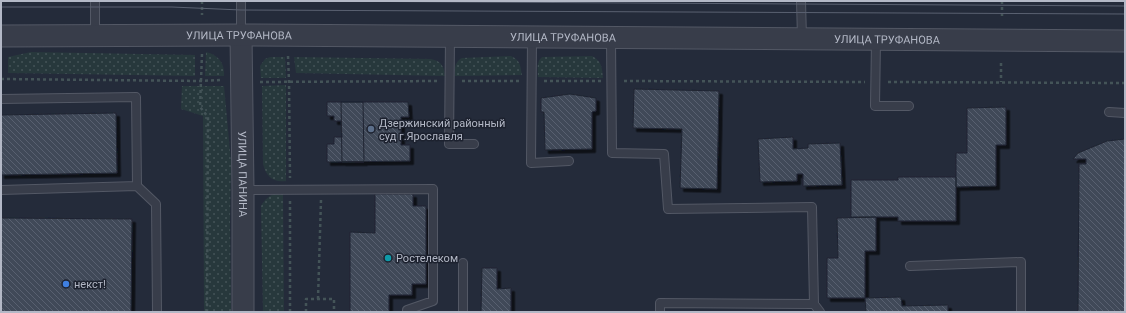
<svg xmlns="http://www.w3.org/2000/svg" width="1126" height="313" font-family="Roboto,sans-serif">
<defs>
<pattern id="green-dots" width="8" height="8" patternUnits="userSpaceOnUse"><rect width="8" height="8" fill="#27383c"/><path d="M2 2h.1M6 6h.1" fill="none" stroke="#445357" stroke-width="1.8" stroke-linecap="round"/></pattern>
<pattern id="building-back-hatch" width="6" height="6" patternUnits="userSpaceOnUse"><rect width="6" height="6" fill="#404959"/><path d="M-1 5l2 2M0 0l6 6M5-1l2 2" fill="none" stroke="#59616f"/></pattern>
<filter id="shadow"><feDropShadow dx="3.5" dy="3.5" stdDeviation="0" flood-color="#0009"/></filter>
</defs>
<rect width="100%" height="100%" fill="#242b3a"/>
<!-- green -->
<path fill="url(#green-dots)" d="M31 52 195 55V76L8 73V57Z
M206 52C219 55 225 64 224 76H205Z
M511 56C521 61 520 65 522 75L455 76C454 70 455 61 462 58Z
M592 56C602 61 602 68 603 78L538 77C538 70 536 62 542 57Z
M270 57H285L286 78H261L260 66 265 59Z
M294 57 431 59C441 61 444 66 445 76L296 73Z
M286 85V181C273 183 266 176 263 164L262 86Z
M182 86H224L231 162 230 218 231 312H204L203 116 181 109Z
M276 193H283L284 312H263L261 206C265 199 269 196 276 193Z"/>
<!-- building -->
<path fill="url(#building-back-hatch)" stroke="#1f2431" filter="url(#shadow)" d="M634 89 719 91 717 189 680 188 682 129 633 128Z
M570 94 596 98V111L592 112V149L545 150 544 112H541V98Z
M327 102H408L409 117H401V145H410V161L327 162V144H334V137H342L341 121H334V116H327Z
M341 102H363L364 162H342Z
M1006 107V145H996V186L956 187V153H967V108Z
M116 113 117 173 1 175V115Z
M793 137V149L808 148V144L840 143 842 185 803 186V174H797V181L760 182 758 139Z
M1125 139V312H1078L1079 164H1086V159H1073L1078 153 1107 141Z
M898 177H956V221H898V217H851V180H898Z
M375 194H413V206H426V284H412V295H389V312H350V232L375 233Z
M876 217V251H865V298H827V258H838L837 218Z
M1 218 132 219 131 312H1Z
M482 268H497V289L511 288V312H481Z
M901 297 902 306 948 305V312H866L865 298Z"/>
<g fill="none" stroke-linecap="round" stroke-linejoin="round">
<defs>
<path id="service" d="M95 1V35
M801 1 802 38
M241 34V1
M450 37 449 144H474
M532 38 531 163 569 161
M611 39 612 153 664 154 668 209 812 207 814 304
M876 40 875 106H909
M1 99 136 97 137 186 156 204 157 312
M1109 112 1125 113
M1 190 137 186
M244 190 433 189V301L407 310V312
M463 263V312
M910 266 1021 262V312
M660 312V303L814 304 820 312"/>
<g id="tertiary">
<path id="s1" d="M241 35 243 190V312"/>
<path id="s2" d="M1 36 241 35 1125 41"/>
</g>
</defs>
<!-- service casing -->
<use href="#service" stroke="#535865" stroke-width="10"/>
<!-- tertiary casing -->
<use href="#tertiary" stroke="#535865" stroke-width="23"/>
<!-- path -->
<path stroke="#445458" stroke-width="2.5" stroke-dasharray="3 3" stroke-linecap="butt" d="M202 1V15
M1002 1V17
M202 54 200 107 208 117 207 312
M288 56 289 81 290 178
M1001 63V82
M1 79 200 81 221 80
M462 81H521
M544 81H601
M624 81 865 82
M260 82 439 81
M888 82 1125 83
M318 299 321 200
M290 312V201
M306 312V299H334V312"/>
<!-- service -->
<use href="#service" stroke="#383d4a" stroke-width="8"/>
<!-- tertiary -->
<use href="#tertiary" stroke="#383d4a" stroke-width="21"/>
<!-- tram -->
<path stroke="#5a6171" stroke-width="1" d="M306 1 1125 6
M1 7H172L241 10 1125 14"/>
</g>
<!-- markers -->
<circle fill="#5c6f8a" stroke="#1d222f" stroke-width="1.5" cx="371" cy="129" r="4"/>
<circle fill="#0f9aa8" stroke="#1d222f" stroke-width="1.5" cx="388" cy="258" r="4"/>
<circle fill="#3f7fe0" stroke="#1d222f" stroke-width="1.5" cx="66" cy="284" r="4"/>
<g text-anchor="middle" stroke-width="3" stroke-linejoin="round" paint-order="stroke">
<!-- street labels -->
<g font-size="11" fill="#b3b8c6" stroke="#1d222f">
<text dy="4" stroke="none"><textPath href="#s2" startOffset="238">УЛИЦА ТРУФАНОВА</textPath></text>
<text dy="4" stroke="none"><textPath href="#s2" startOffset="562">УЛИЦА ТРУФАНОВА</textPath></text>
<text dy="4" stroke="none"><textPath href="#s2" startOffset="886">УЛИЦА ТРУФАНОВА</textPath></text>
<text dy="4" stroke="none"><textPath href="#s1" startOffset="139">УЛИЦА ПАНИНА</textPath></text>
</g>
<!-- poi labels -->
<g font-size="11" fill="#b3b8c6" stroke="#1d222f" text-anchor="start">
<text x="379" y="127">Дзержинский районный<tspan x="379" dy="13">суд г.Ярославля</tspan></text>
<text x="396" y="262">Ростелеком</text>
<text x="74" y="288">некст!</text>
</g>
</g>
<!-- border -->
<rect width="1126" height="313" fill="none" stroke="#b3b8c6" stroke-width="4"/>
</svg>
